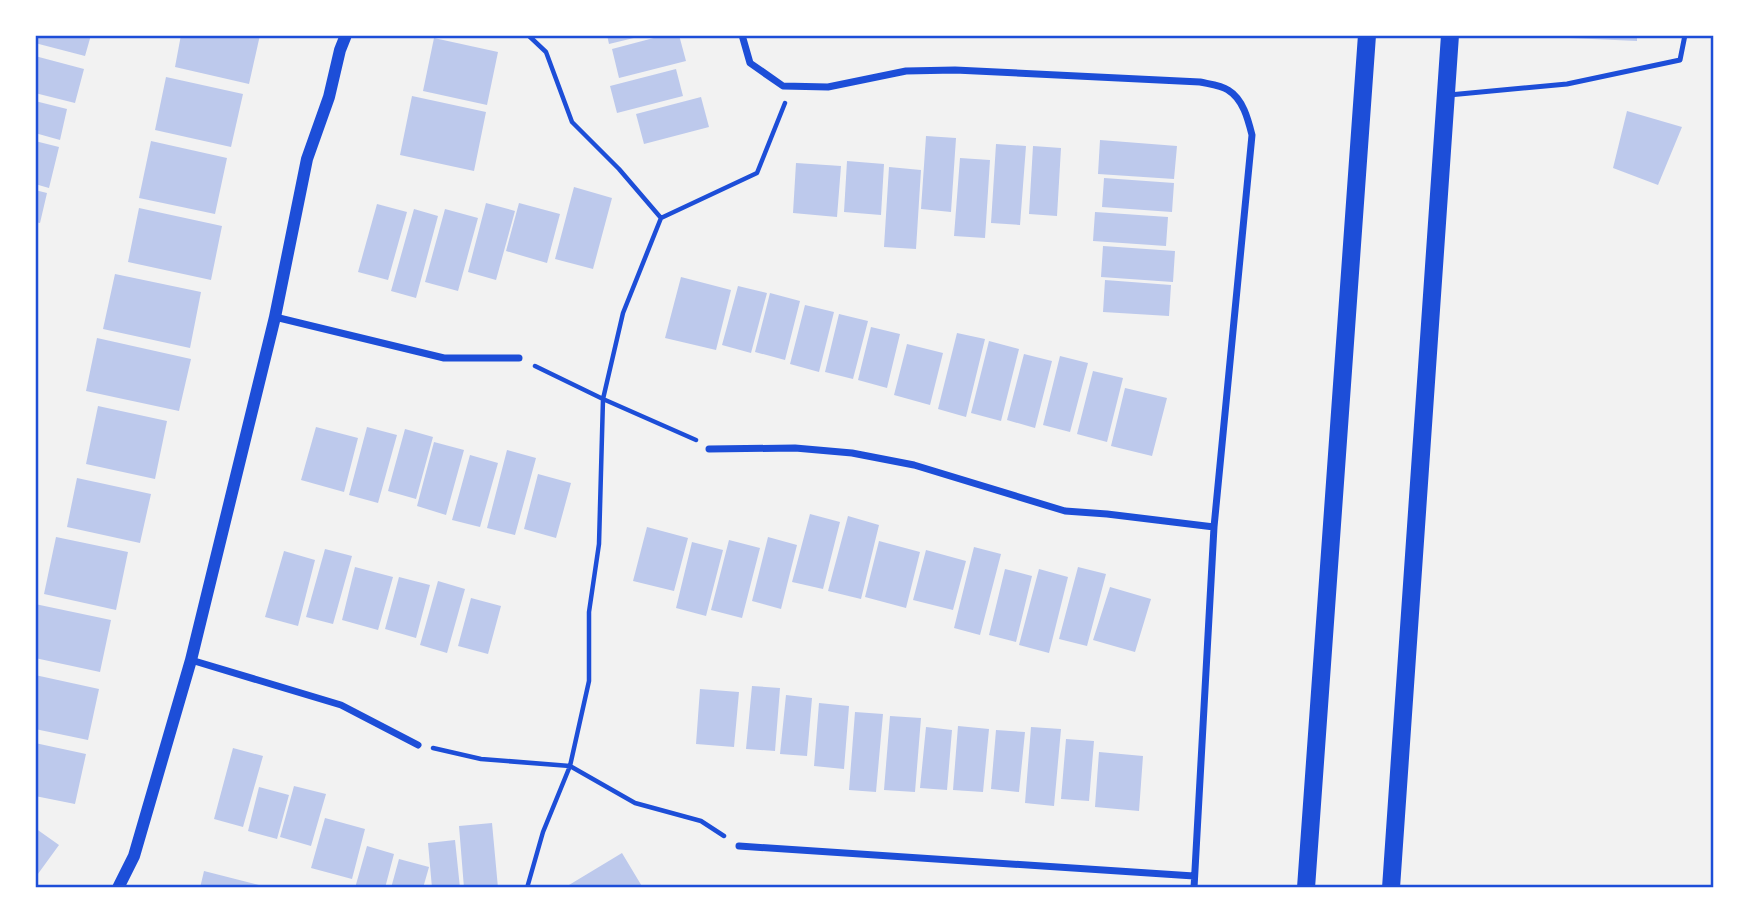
<svg xmlns="http://www.w3.org/2000/svg" width="1749" height="923" font-family="Poppins,sans-serif">
<rect width="100%" height="100%" fill="#f2f2f2"/>
<!-- building -->
<path fill="#bdc9ec" d="M35 35H91L85 56 35 43Z
M181 35H260L249 84 175 67Z
M607 35H642V36L609 44Z
M665 35H679L686 61 619 78 612 49Z
M1548 35H1637V41L1548 37Z
M434 38 498 52 487 105 423 91Z
M35 56 84 69 75 103 35 93Z
M676 69 683 96 617 113 610 86Z
M166 77 243 94 231 147 155 130Z
M412 96 486 112 474 171 400 155Z
M701 97 709 127 644 144 636 114Z
M35 101 67 109 60 140 35 133Z
M1627 111 1682 127 1658 185 1613 168Z
M926 136 956 138 951 212 921 209Z
M1100 140 1177 146 1174 179 1098 174Z
M35 141 59 147 49 188 35 184Z
M151 141 227 158 215 214 139 198Z
M996 144 1026 146 1020 225 991 223Z
M1033 146 1061 148 1057 216 1029 214Z
M960 158 990 160 985 238 954 236Z
M847 161 884 164 881 215 844 212Z
M796 163 841 166 837 217 793 213Z
M889 167 921 170 916 249 884 247Z
M1104 178 1174 183 1172 212 1102 207Z
M574 187 612 198 593 269 555 259Z
M35 190 47 193 40 223 35 222Z
M486 203 515 211 496 280 468 272Z
M519 203 560 214 547 263 506 251Z
M377 204 407 212 388 280 358 272Z
M139 208 222 226 211 280 128 262Z
M414 209 438 216 416 298 391 291Z
M445 209 478 218 458 291 425 282Z
M1095 212 1168 217 1166 246 1093 241Z
M1103 246 1175 251 1173 282 1101 277Z
M115 274 201 292 190 348 103 329Z
M681 277 731 290 716 350 665 338Z
M1105 280 1171 285 1169 316 1103 312Z
M738 286 767 293 751 353 722 345Z
M770 293 800 301 785 360 755 352Z
M805 305 834 312 819 372 790 364Z
M839 314 868 321 853 379 825 372Z
M871 327 900 334 887 388 858 380Z
M957 333 985 339 966 417 938 409Z
M97 338 191 359 179 411 86 391Z
M989 341 1019 349 1001 421 971 413Z
M907 344 943 353 930 405 894 395Z
M1024 354 1052 361 1035 428 1007 420Z
M1060 356 1088 363 1070 432 1043 425Z
M1093 371 1123 378 1107 442 1077 434Z
M1125 388 1167 398 1152 456 1111 446Z
M98 406 167 421 155 479 86 464Z
M316 427 358 438 344 492 301 480Z
M367 427 397 435 378 503 349 495Z
M405 429 433 437 416 499 388 491Z
M434 442 464 450 446 515 417 506Z
M507 450 536 458 515 535 487 528Z
M470 455 498 463 480 527 452 520Z
M538 474 571 483 556 538 524 529Z
M77 478 151 494 140 543 67 527Z
M810 514 840 522 823 589 792 582Z
M848 516 879 525 861 599 828 591Z
M647 527 688 538 674 591 633 581Z
M56 537 128 552 116 610 44 594Z
M768 537 797 545 781 609 752 601Z
M729 540 760 548 742 618 711 610Z
M879 541 920 552 906 608 865 597Z
M692 542 723 550 706 616 676 608Z
M974 547 1001 554 980 635 954 628Z
M325 549 352 556 333 624 306 617Z
M926 550 966 561 953 610 913 600Z
M284 551 315 560 298 626 265 617Z
M355 567 393 577 378 630 342 620Z
M1078 567 1106 574 1087 646 1059 639Z
M1005 569 1032 576 1016 642 989 635Z
M1039 569 1068 577 1049 653 1019 645Z
M399 577 430 585 416 638 385 629Z
M438 581 465 589 447 653 420 645Z
M1110 587 1151 599 1135 652 1093 640Z
M471 598 501 606 488 654 458 646Z
M35 604 111 620 100 672 35 658Z
M35 675 99 689 88 740 35 729Z
M752 686 780 688 775 751 746 749Z
M700 689 739 692 734 747 696 744Z
M786 695 812 698 807 756 780 754Z
M819 703 849 706 844 769 814 766Z
M855 712 883 714 876 792 849 790Z
M890 716 921 718 915 792 884 790Z
M958 726 989 729 983 792 953 790Z
M926 727 952 730 947 790 920 788Z
M1031 727 1061 729 1054 806 1025 803Z
M996 730 1025 732 1019 792 991 789Z
M1066 739 1094 741 1089 801 1061 799Z
M35 743 86 754 75 804 35 796Z
M233 748 263 756 243 827 214 819Z
M1099 752 1143 756 1139 811 1095 807Z
M294 786 326 794 311 846 280 837Z
M259 787 289 795 277 839 248 831Z
M325 818 365 829 352 879 311 868Z
M492 823 498 888H464L459 826Z
M35 828 59 845 35 878Z
M455 840 460 888H432L428 843Z
M367 846 394 854 385 888H355Z
M622 853 643 888H564Z
M399 859 429 867 423 888H391Z
M204 871 267 887 266 888H200Z"/>
<g fill="none" stroke-linecap="round" stroke-linejoin="round">
<!-- path -->
<path stroke="#1d4ed8" stroke-width="4.5" d="M528 35 546 52 572 122 619 169 661 218
M535 366 603 399 696 440
M433 748 481 759 570 766 635 803 701 821 724 836
M527 888 543 832 570 766 589 681V612L599 544 603 399 623 313 661 218 757 173 785 103"/>
<!-- service -->
<path stroke="#1d4ed8" stroke-width="5" d="M1449 95 1567 84 1680 60 1685 35"/>
<!-- minor -->
<path stroke="#1d4ed8" stroke-width="7" d="M742 35 750 63 783 86 828 87 906 71 955 70 1200 82C1209 84 1221 85 1228 90 1243 99 1248 119 1252 135L1214 527 1194 888
M275 317 444 358H519
M709 449 795 448 852 453 914 465 1065 511 1107 514 1214 527
M191 660 341 705 418 745
M739 846 1194 876"/>
<!-- tertiary -->
<path stroke="#1d4ed8" stroke-width="12" d="M118 888 134 856 191 660 275 317 307 159 329 97 340 50 346 35"/>
<!-- primary -->
<path stroke="#1d4ed8" stroke-width="18" d="M1306 888 1367 35
M1391 888 1450 35"/>
</g>
<!-- border -->
<rect width="1749" height="923" fill="none" stroke="#ffffff" stroke-width="74"/>
<rect x="37" y="37" width="1675" height="849" fill="none" stroke="#1d4ed8" stroke-width="2.5"/>
</svg>
